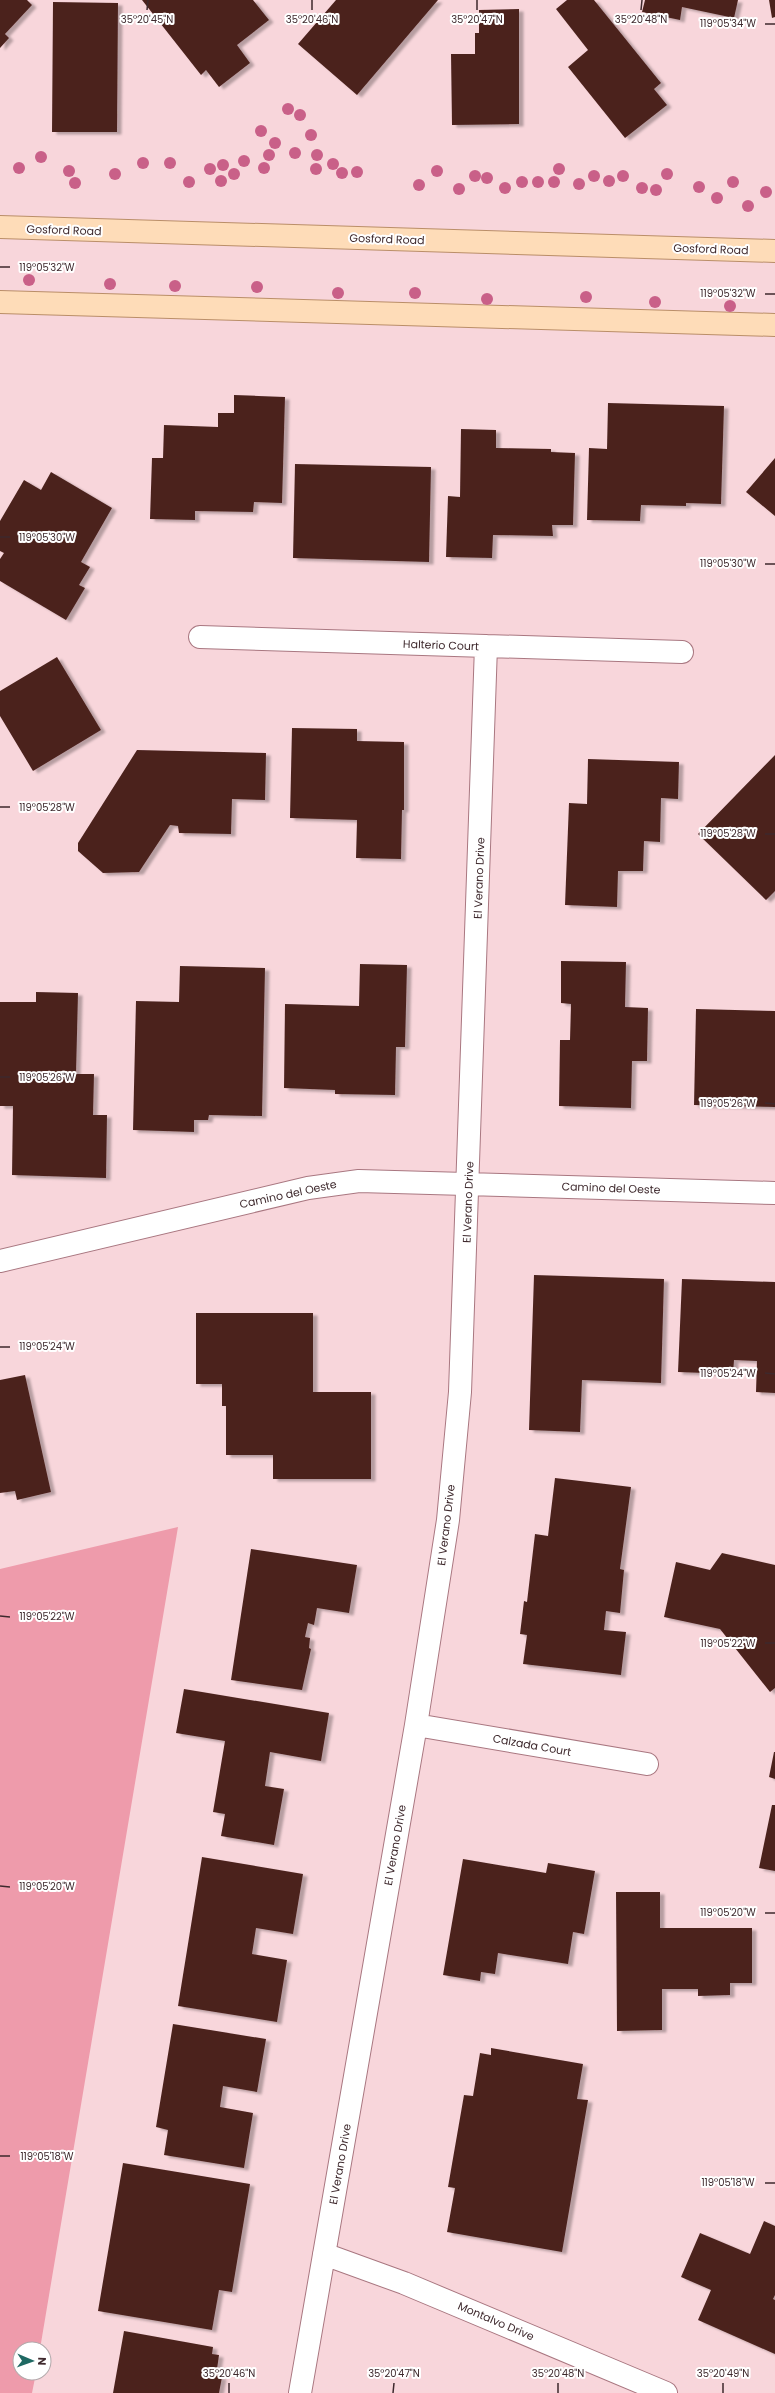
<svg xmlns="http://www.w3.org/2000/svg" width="775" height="2393" font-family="Poppins,sans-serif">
<defs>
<filter id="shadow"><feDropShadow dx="4.5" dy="2.5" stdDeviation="1" flood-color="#0004"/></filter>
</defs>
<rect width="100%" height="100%" fill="#f8d6db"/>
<!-- green -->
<path fill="#ee9bab" d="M178 1527 40 2349H20V2373H36L32 2393H0V1569Z"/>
<!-- building -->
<path fill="#4c231e" filter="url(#shadow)" d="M0 0H27L32 5 5 34 9 38 0 48Z
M142 0H253L269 20 237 45 250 63 219 87 206 70 201 75Z
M336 0H438L357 95 298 44Z
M567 0H594L661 83 654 89 667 105 625 138 568 67 588 50 556 9Z
M645 0H738L734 18 682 7 680 20 642 12Z
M769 0H775V17L772 18Z
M53 2 118 3 117 132H52Z
M519 9V124L452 125 451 54H475V33H479V10Z
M234 395 285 397 282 503 254 502 253 512 195 511V520L150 519 152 458H163L164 425 218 427V413H234Z
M608 403 724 406 721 504 686 503V506L641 505 640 521 587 520 589 448 607 449Z
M461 429 496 430V448L551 449V452L575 453 573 525H552L553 536 493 535 492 558 446 557 448 496 460 497Z
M775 458V516L746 492Z
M295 464 431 467 429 562 293 558Z
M51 472 112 508 81 562 90 567 79 585 85 588 66 620 0 581V559L4 553 0 551V521L24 480 41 490Z
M57 657 101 730 33 771 0 716V691Z
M292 728 357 729V741L404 742V810H402L401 859 356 858 357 820 290 818Z
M137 750 266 753 265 800 232 799 231 834 179 833 178 826 170 825 139 872 103 873 78 851V843Z
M775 755V891L766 900 698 834Z
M588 759 679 762 678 799 661 798 660 842 644 841 643 871H618L617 907 565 905 569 803 587 804Z
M561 961 626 962 625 1007 648 1008 647 1061H632L631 1108 559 1106 560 1040H570L571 1004 561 1003Z
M360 964 407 965 405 1047H396L395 1095 335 1094V1090L284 1088 285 1004 359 1006Z
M180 966 265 968 262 1116 209 1115 208 1120H194V1132L133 1130 136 1001 179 1002Z
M36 992 78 993 76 1074H94L93 1115H107L106 1178 12 1175 13 1106H0V1002H36Z
M696 1009 775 1011V1107L694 1105Z
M534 1275 664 1279 661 1383 582 1380 580 1432 529 1430Z
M682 1279 775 1282V1393L756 1392 757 1361 734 1360 733 1374 678 1372Z
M196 1313H313V1392H371V1479H273V1455H226V1406H222V1384H196Z
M25 1375 51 1492 17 1500 15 1491 0 1493V1380Z
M555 1478 631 1487 620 1569 624 1570 620 1613 606 1611 604 1630 626 1632 621 1675 523 1664 527 1635 520 1634 524 1601 527 1602 535 1534 548 1536Z
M251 1549 357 1565 349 1613 317 1608 314 1625 308 1623 305 1637 310 1638 309 1648 311 1649 302 1690 231 1680Z
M722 1553 775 1565V1688L770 1692 720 1629 664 1617 676 1562 710 1570Z
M184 1689 329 1713 321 1761 270 1752 265 1786 284 1789 274 1845 221 1836 225 1814 213 1812 225 1741 176 1733Z
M774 1752H775V1779L769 1777Z
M772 1805H775V1871L759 1868Z
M202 1857 303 1874 293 1934 256 1928 252 1954 287 1960 277 2022 178 2006Z
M463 1859 546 1873 548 1863 595 1871 584 1934 573 1932 568 1964 498 1953 495 1974 481 1972 480 1981 443 1975Z
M616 1892H660V1928H752V1983H730V1995L698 1996V1989H662V2030L617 2031Z
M173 2024 266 2039 257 2092 223 2086 220 2107 253 2113 244 2168 164 2155 168 2130 156 2127Z
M491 2048 583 2064 577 2099 588 2100 562 2252 447 2232 455 2188 448 2187 464 2095 473 2096 480 2053 491 2055Z
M123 2163 250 2184 232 2292 219 2290 212 2330 98 2311Z
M764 2221 775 2226V2295L773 2299 775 2300V2354L698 2320 711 2290 681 2277 700 2233 750 2254Z
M124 2331 213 2347 212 2354 219 2355 216 2376 222 2377 219 2393H113Z"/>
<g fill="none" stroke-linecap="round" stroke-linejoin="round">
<defs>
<path id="minor" d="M200 637 682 652
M0 1261 308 1188 359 1181 775 1193
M416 1725 647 1764
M324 2254 404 2283 666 2393
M300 2393 416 1725 448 1520 460 1392 486 646"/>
<path id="major" d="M0 227 775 251
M0 302 775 325"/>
</defs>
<!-- minor casing -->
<use href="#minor" stroke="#a97780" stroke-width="24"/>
<!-- major casing -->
<use href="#major" stroke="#ba8e68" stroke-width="24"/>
<!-- minor -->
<use href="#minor" stroke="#fff" stroke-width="22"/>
<!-- major -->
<use href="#major" stroke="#fedcb8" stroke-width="22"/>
</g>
<!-- trees -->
<g fill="#c96088">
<circle cx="288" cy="109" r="6"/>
<circle cx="300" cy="115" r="6"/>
<circle cx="261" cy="131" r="6"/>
<circle cx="311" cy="135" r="6"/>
<circle cx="275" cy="143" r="6"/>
<circle cx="295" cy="153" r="6"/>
<circle cx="269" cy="155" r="6"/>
<circle cx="317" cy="155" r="6"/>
<circle cx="41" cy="157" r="6"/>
<circle cx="244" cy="161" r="6"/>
<circle cx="143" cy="163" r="6"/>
<circle cx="170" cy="163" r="6"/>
<circle cx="333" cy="164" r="6"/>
<circle cx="223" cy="165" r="6"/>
<circle cx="19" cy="168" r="6"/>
<circle cx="264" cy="168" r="6"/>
<circle cx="210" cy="169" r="6"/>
<circle cx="316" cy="169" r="6"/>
<circle cx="559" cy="169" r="6"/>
<circle cx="69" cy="171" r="6"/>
<circle cx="437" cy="171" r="6"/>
<circle cx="357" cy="172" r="6"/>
<circle cx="342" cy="173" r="6"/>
<circle cx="115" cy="174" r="6"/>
<circle cx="234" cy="174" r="6"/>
<circle cx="667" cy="174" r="6"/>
<circle cx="475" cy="176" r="6"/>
<circle cx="594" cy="176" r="6"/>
<circle cx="623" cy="176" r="6"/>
<circle cx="487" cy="178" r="6"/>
<circle cx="221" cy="181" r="6"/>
<circle cx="609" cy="181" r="6"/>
<circle cx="189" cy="182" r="6"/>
<circle cx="522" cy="182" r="6"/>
<circle cx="538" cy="182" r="6"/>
<circle cx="554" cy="182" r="6"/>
<circle cx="733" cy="182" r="6"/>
<circle cx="75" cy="183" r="6"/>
<circle cx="579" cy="184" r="6"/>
<circle cx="419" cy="185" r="6"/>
<circle cx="699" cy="187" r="6"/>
<circle cx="505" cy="188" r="6"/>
<circle cx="642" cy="188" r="6"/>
<circle cx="459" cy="189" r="6"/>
<circle cx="656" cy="190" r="6"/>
<circle cx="766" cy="192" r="6"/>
<circle cx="717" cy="198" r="6"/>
<circle cx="748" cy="206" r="6"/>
<circle cx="29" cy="280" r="6"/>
<circle cx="110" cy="284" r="6"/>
<circle cx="175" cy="286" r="6"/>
<circle cx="257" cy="287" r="6"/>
<circle cx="338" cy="293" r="6"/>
<circle cx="415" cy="293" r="6"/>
<circle cx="586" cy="297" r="6"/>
<circle cx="487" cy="299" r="6"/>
<circle cx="655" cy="302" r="6"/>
<circle cx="730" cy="306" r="6"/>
</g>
<!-- ticks -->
<path fill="none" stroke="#3e292d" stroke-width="1.5" d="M147 10 148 0M312 10V0M477 10V0M641 10 642 0M765 24H775M0 267H10M765 294H775M0 537H10M765 564H775M0 807H10M765 834H775M0 1077H10M765 1103 775 1104M0 1347H10M765 1373 775 1374M0 1616 10 1617M765 1643H775M0 1886 10 1887M765 1913H775M0 2156H10M765 2183H775M229 2393V2383M393 2393 394 2383M558 2393V2383M723 2393V2383"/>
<g text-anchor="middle" stroke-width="4" stroke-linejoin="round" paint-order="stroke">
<!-- street labels -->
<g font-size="11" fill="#3e292d" stroke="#fff">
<text transform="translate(64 230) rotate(2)" y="4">Gosford Road</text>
<text transform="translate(387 239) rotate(2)" y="4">Gosford Road</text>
<text transform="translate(711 249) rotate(2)" y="4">Gosford Road</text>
<text transform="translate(441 645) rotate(2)" y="4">Halterio Court</text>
<text transform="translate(479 878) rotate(-88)" y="4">El Verano Drive</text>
<text transform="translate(611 1188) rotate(2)" y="4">Camino del Oeste</text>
<text transform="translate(288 1194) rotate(-12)" y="4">Camino del Oeste</text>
<text transform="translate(468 1202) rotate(-88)" y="4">El Verano Drive</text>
<text transform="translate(446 1525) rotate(-83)" y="4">El Verano Drive</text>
<text transform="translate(532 1745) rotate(10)" y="4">Calzada Court</text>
<text transform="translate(395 1845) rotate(-80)" y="4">El Verano Drive</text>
<text transform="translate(340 2164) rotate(-80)" y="4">El Verano Drive</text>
<text transform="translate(496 2321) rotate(23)" y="4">Montalvo Drive</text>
</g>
</g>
<g font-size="10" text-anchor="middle" fill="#3e292d" stroke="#fff" stroke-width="4" stroke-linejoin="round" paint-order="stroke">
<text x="147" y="23">35°20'45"N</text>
<text x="312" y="23">35°20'46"N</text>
<text x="477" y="23">35°20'47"N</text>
<text x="641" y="23">35°20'48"N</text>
<text x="728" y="27">119°05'34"W</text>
<text x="47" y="271">119°05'32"W</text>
<text x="728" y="297">119°05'32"W</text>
<text x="47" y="541">119°05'30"W</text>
<text x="728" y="567">119°05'30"W</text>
<text x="47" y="811">119°05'28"W</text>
<text x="728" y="837">119°05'28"W</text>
<text x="47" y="1081">119°05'26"W</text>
<text x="728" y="1107">119°05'26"W</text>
<text x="47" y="1350">119°05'24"W</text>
<text x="728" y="1377">119°05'24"W</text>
<text x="47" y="1620">119°05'22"W</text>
<text x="728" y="1647">119°05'22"W</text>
<text x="47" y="1890">119°05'20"W</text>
<text x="728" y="1916">119°05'20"W</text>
<text x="47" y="2160">119°05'18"W</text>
<text x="728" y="2186">119°05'18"W</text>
<text x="229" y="2377">35°20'46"N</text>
<text x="394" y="2377">35°20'47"N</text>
<text x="558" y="2377">35°20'48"N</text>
<text x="723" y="2377">35°20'49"N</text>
</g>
<!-- north arrow -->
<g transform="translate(32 2361) rotate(92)"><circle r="19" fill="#ffffff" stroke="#b2a9ab"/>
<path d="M0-3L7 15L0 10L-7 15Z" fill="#1f6963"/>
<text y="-6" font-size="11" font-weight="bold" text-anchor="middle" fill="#3e292d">N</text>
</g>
</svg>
